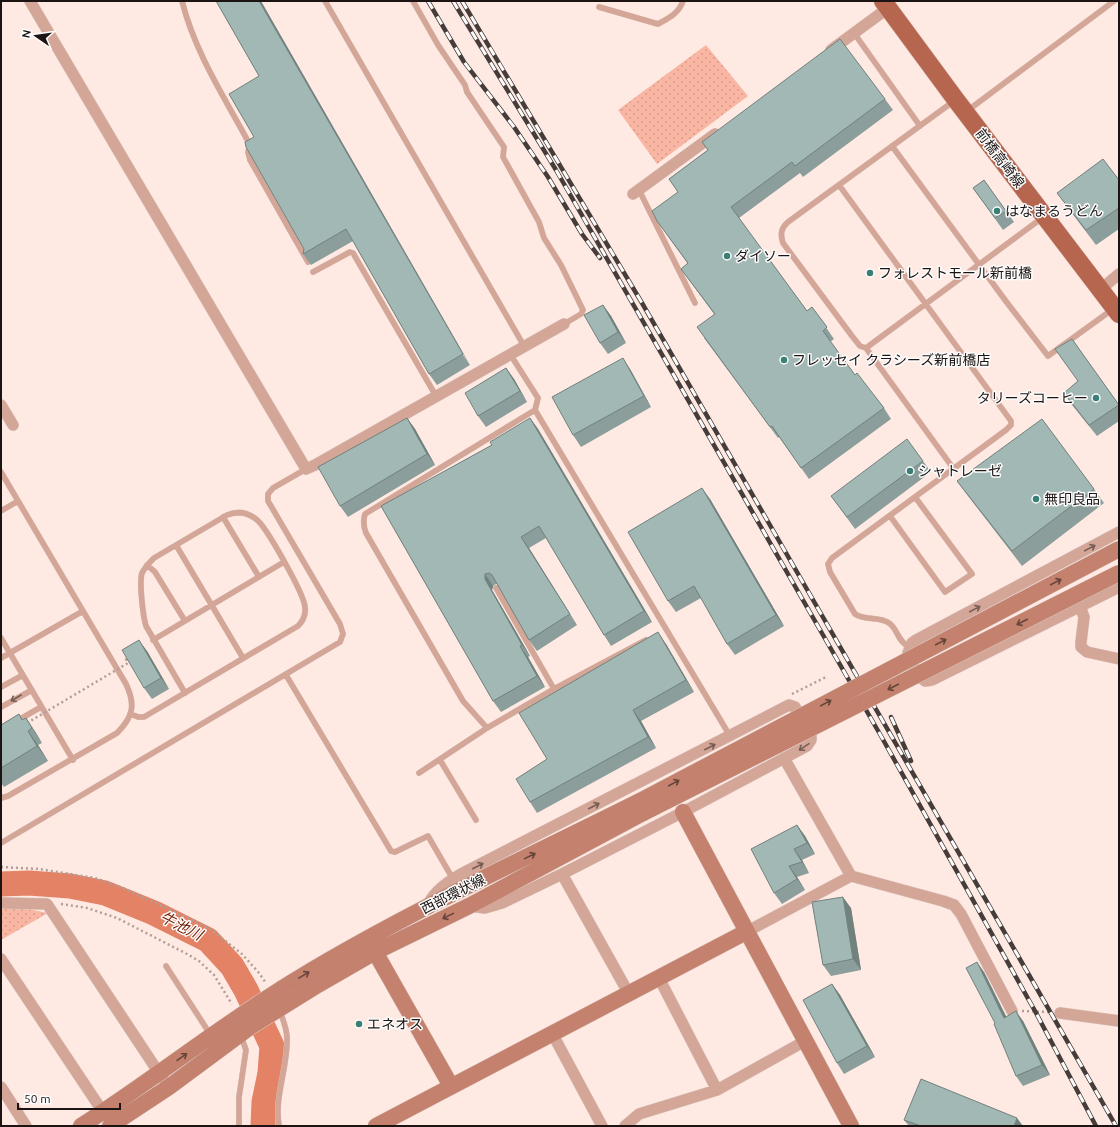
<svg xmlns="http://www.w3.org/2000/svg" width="1120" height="1127" font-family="Ubuntu,'Noto Sans JP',sans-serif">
<defs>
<pattern id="park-dots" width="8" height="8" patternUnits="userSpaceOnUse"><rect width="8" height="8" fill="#f9b6a3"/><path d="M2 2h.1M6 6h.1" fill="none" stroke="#d59c8b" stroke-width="1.8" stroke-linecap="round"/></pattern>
</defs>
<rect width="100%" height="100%" fill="#ffeae3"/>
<!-- park -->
<path fill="url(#park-dots)" d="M706 45 748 96 657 164 618 110Z
M1 907 23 908 48 913 1 940Z"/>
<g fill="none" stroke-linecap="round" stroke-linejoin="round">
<!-- river -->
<path stroke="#e48265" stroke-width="25" d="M1 884 29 883 70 886 105 893 154 913 208 940 232 966 246 990 272 1046 270 1073 264 1102 263 1126"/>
<defs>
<path id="lane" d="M182 1C195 53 225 98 250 145L248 152 250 160 308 262
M325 1 524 346
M413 1 438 45 465 85 467 92 504 147 503 157 539 222 544 238 561 265 583 310 581 314 564 324
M599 7 658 24C669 18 679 13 683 1
M854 33 920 126
M954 101 788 222C781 228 780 234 783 243L852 336 860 346 866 348 1042 218
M967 111 1114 1
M892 146 1005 300 1048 356 1113 309
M839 185 1011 421V425L1006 430 832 558 828 564 830 572 855 614C865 621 879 616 889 623 898 629 897 641 909 647
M639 190 695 303
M313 272 350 252 353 253 436 396
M866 348 953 468
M535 410 730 736
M1 472 126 684C136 705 133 717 117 733L8 796 1 798
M1 511 18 501
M890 516 945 592 972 574 915 497
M223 517 259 577
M176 545 243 658
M147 565 155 572 185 621
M496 588 554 689
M1 638 73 760
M153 640 284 562
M1 658 83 611
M286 675 391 851 395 852 428 836 453 879
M1 687 23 675
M1 707 32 690
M131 714 138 717H144L298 626C303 621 306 615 305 607 304 594 266 526 256 519 247 512 237 511 227 515L154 558C149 563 145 567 142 573 139 583 143 616 146 626L185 693
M15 722 41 707
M487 728 463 701 366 533C363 526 363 521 365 514L535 410 538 398 510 354
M440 760 476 820
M419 773 487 728 554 689 646 640
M1 843 340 642 343 634 340 624 268 501V494L273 488 306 469
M166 966 210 1034
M239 1126V1097L246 1050 241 1036
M279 1126C274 1096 288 1068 287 1038 287 1029 283 1020 280 1011"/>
<path id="street" d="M30 1 306 469 315 465 564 324
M831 50 888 8
M633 194 715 134
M1101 289 1119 274
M1 405 13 425
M1119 532 916 640 912 643 908 653C912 664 916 674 925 681L932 680 1119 587
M1080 606 1084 617 1081 642V647L1087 652 1119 659
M784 758 851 876
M562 874 629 994
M1 903 47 904 163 1079
M428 906C432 892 449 881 461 874L789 705 795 707 811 736V740L807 746 683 812 562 874 502 903 485 908 469 906
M746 932 851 876 943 901 954 905 961 914 1012 1011
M1 959 103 1112
M659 978 717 1090
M1060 1013 1119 1021
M552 1033 602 1126
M1 1087 26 1126
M625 1126 639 1114 717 1090 805 1041"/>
<path id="secondary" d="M683 812 851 1126
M370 943 451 1086
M81 1126C156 1078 225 1022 302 976 410 911 526 858 640 801
M110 1126 169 1087 250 1027 316 986 375 952 469 906 643 813
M376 1126 746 932"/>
<path id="primary" d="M883 1 956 100 1119 314"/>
</defs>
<!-- lane casing -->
<use href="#lane" stroke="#dbc8c2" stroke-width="6"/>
<!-- street casing -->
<use href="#street" stroke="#dbc8c2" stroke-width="12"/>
<!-- secondary casing -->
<use href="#secondary" stroke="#dbc8c2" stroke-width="17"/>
<!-- primary casing -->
<use href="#primary" stroke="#dbc8c2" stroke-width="19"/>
<!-- path -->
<path stroke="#af9f99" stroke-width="2.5" stroke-dasharray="2 3" stroke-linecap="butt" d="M792 694 826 677
M1 867 39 869 95 878 123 888 209 928 242 954 259 973 266 983
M61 904 87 908 117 918 187 954 199 961 214 975 232 1004
M1022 1011 1049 1012"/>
<!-- lane -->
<use href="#lane" stroke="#d4a698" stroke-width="5.5"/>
<!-- street -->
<use href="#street" stroke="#d4a698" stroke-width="11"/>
<!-- secondary -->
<use href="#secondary" stroke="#c3816e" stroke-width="16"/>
<!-- primary -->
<use href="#primary" stroke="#b6664f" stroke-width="18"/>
<defs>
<path id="rail" d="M428 1 464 62 514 127 548 177 582 234 600 258
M453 1 556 170 881 736 1035 1011 1096 1126
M462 1 642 303 1116 1126
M891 717 911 761"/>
</defs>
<!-- rail casing -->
<use href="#rail" stroke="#463d3a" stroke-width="4.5"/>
<!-- rail -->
<use href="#rail" stroke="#fcfcfc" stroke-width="3" stroke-dasharray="9" stroke-linecap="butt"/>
<defs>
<path id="secondary-bridge" d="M640 801 1119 549
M643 813 1119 573"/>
</defs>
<!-- secondary-bridge casing -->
<use href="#secondary-bridge" stroke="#dbc8c2" stroke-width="17" stroke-linecap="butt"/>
<!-- path-bridge -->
<path stroke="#af9f99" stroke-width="2.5" stroke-dasharray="2 3" stroke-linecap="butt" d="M27 723 128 663 126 659 128 658"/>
<!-- secondary-bridge -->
<use href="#secondary-bridge" stroke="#c3816e" stroke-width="16"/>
</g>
<!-- wall -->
<path fill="#8b9e9b" d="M216 1 470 365 437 385 429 374 353 241 311 265 303 254 304 249 254 137 259 76Z
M885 99 893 110 803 177 800 173 739 218 807 311 812 307 834 339 830 342 855 375 884 408 891 419 809 479 779 437 778 438 704 338 714 314 681 269 688 264 657 221 678 192 669 179 708 150Z
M984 180 1014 222 1003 230 973 188Z
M1119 180V229L1096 245 1068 208 1057 193Z
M603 305 611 316 626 343 608 354 600 343Z
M1072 339 1119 405V421L1097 436 1072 405 1064 393 1078 381Z
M506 368 514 379 527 402 486 427 478 416Z
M630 369 651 407 581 447 573 435Z
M407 418 415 429 435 465 348 517 340 506Z
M530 418 538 429 652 622 611 646 604 635 546 538 529 548 577 625 537 651 529 640 497 584H496L493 586 492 590 530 656 528 657 545 687 501 712 493 701 381 506 492 445Z
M923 461 931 472 855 529 831 496Z
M957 481 1094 489 1104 503 1022 566 968 496Z
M710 499 784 626 735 655 727 644 701 598 676 612 668 601Z
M666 644 694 692 641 721 656 748 537 813 530 802 547 759Z
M147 651 169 689 152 699 144 688Z
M19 714 23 720 26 718 36 733 42 743 38 745 48 761 4 787 1 783V725Z
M797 825 805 836 815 854 802 860 809 873 797 877 805 890 782 904 774 893Z
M851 908 861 970 831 976 823 965Z
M984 972 1006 1017 1023 1021 1050 1075 1023 1086 1016 1076 995 1023Z
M832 984 840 995 875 1057 844 1074 837 1063Z
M904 1120 1023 1126H909Z"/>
<!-- shaded-wall -->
<path fill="#71817e" d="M259 1H261L470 365 463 354Z
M603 305 611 316 626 343 618 332Z
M623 358 630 369 651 407 644 396Z
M506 368 514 379 527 402 520 391Z
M407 418 415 429 435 465 427 454Z
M530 418 538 429 652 622 644 611Z
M702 488 710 499 784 626 776 615Z
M521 537 529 548 577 625Z
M485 574 493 586 492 590 530 656 522 645 485 579Z
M658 632 666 644 694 692 686 680Z
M139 640 147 651 169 689 161 678Z
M520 646 528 657 545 687 537 676Z
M633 710 641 721 656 748 648 737Z
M26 718 36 733 42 743 32 728Z
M28 731 38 745 48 761 37 746Z
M797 825 805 836 815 854 807 843Z
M794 849 802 860 809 873 802 862Z
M789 866 797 877 805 890 797 879Z
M843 897 851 908 861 970 853 959Z
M977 962 984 972 1012 1028 1004 1018Z
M832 984 840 995 875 1057 867 1046Z
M1016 1011 1023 1021 1050 1075 1042 1065Z
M1017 1118 1023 1126H1014Z"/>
<!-- building -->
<path fill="#a2b8b4" stroke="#71817e" d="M216 1H259L463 354 429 374 346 229 303 254 304 249 246 147 245 142 254 137 229 94 259 76Z
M840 39 885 99 795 166 792 162 731 207 807 311 812 307 827 327 823 331 855 375 857 373 884 408 801 468 772 426 770 427 697 327 715 314 681 269 688 263 657 221 652 211 678 192 669 179 708 150 702 142Z
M1103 159 1119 180V208L1086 230 1057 193Z
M984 180 1006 211 995 218 973 188Z
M603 305 618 332 600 343 584 315Z
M1072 339 1119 405 1089 425 1064 393 1078 381 1055 349Z
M623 358 644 396 573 435 552 397Z
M506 368 520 391 478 416 465 393Z
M407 418 427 454 340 506 318 467Z
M530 418 644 611 604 635 539 526 521 537 570 614 529 640 492 575 489 573 485 574V579L522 645 520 646 537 676 493 701 381 506 492 445 490 442Z
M1042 419 1094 489 1012 551 957 481Z
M907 439 923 461 847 517 831 496Z
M702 488 776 615 727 644 694 586 668 601 628 532Z
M658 632 686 680 633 710 648 737 530 802 516 779 547 759 519 713Z
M139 640 161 678 144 688 122 650Z
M19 714 22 720 26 718 32 728 28 731 37 746 1 768V725Z
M797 825 807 843 794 849 802 862 789 866 797 879 774 893 751 849Z
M843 897 853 959 823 965 812 902Z
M977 962 1004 1018 1016 1011 1042 1065 1016 1076 994 1024 995 1023 966 968Z
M832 984 867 1046 837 1063 803 1000Z
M921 1079 1017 1118 1014 1126H921L904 1120Z"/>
<!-- one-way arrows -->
<defs><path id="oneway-shaft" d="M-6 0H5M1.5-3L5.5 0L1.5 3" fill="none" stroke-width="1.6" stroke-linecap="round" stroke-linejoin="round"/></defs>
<g stroke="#785d55">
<use href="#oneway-shaft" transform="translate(1090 548) rotate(-28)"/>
<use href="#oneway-shaft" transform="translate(975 609) rotate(-28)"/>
<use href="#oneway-shaft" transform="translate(16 698) rotate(150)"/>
<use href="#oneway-shaft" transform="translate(710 747) rotate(-27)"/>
<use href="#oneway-shaft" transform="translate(804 747) rotate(146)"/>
<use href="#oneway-shaft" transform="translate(594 806) rotate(-27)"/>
<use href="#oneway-shaft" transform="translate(478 866) rotate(-27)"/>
</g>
<g stroke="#67453b">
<use href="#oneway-shaft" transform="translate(1056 582) rotate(-28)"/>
<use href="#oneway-shaft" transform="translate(1022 622) rotate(153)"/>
<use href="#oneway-shaft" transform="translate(941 642) rotate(-28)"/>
<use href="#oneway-shaft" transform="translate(893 687) rotate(153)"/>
<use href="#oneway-shaft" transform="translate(826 703) rotate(-28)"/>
<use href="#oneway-shaft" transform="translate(674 783) rotate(-28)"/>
<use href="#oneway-shaft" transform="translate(530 856) rotate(-26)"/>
<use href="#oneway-shaft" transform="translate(448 916) rotate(154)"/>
<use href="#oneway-shaft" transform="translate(304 975) rotate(-31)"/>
<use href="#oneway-shaft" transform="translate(182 1057) rotate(-35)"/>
</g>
<!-- markers -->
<g fill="#397f76" stroke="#fcfcfc" stroke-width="1.5">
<circle cx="997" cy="211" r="4"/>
<circle cx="727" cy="256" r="4"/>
<circle cx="870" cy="273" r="4"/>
<circle cx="784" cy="360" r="4"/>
<circle cx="1096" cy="398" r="4"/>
<circle cx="910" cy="471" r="4"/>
<circle cx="1036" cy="499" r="4"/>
<circle cx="359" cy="1024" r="4"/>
</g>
<g text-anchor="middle" stroke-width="3" stroke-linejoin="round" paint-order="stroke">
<!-- street labels -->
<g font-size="14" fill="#1b1412" stroke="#fcfcfc">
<text transform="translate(1000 158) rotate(53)" y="5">前橋高崎線</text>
<text transform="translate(453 894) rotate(-27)" y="5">西部環状線</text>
</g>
<!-- poi labels -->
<g font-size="14" fill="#1b1412" stroke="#fcfcfc" text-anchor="start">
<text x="1005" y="216">はなまるうどん</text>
<text x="735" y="261">ダイソー</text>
<text x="878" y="278">フォレストモール新前橋</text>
<text x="792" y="365">フレッセイ クラシーズ新前橋店</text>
<text x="1088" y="403" text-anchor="end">タリーズコーヒー</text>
<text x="918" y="476">シャトレーゼ</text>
<text x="1044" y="504">無印良品</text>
<text x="367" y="1029">エネオス</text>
</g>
<!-- water labels -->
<g font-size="15" font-style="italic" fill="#741d00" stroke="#fcfcfc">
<text transform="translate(181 926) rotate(27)" y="5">牛池川</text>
</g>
</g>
<!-- border -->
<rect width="1120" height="1127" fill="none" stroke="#1b1412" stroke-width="4"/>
<!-- north arrow -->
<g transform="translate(36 36) rotate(283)" stroke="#fcfcfc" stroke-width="3" paint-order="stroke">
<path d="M0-3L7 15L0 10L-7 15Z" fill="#1b1412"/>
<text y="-6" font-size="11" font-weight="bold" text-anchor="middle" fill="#1b1412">N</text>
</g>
<!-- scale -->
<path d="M18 1103v6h102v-6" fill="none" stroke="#1b1412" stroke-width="2"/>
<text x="24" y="1103" font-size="12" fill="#1b1412" stroke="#fcfcfc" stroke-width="3" paint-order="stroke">50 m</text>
</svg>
